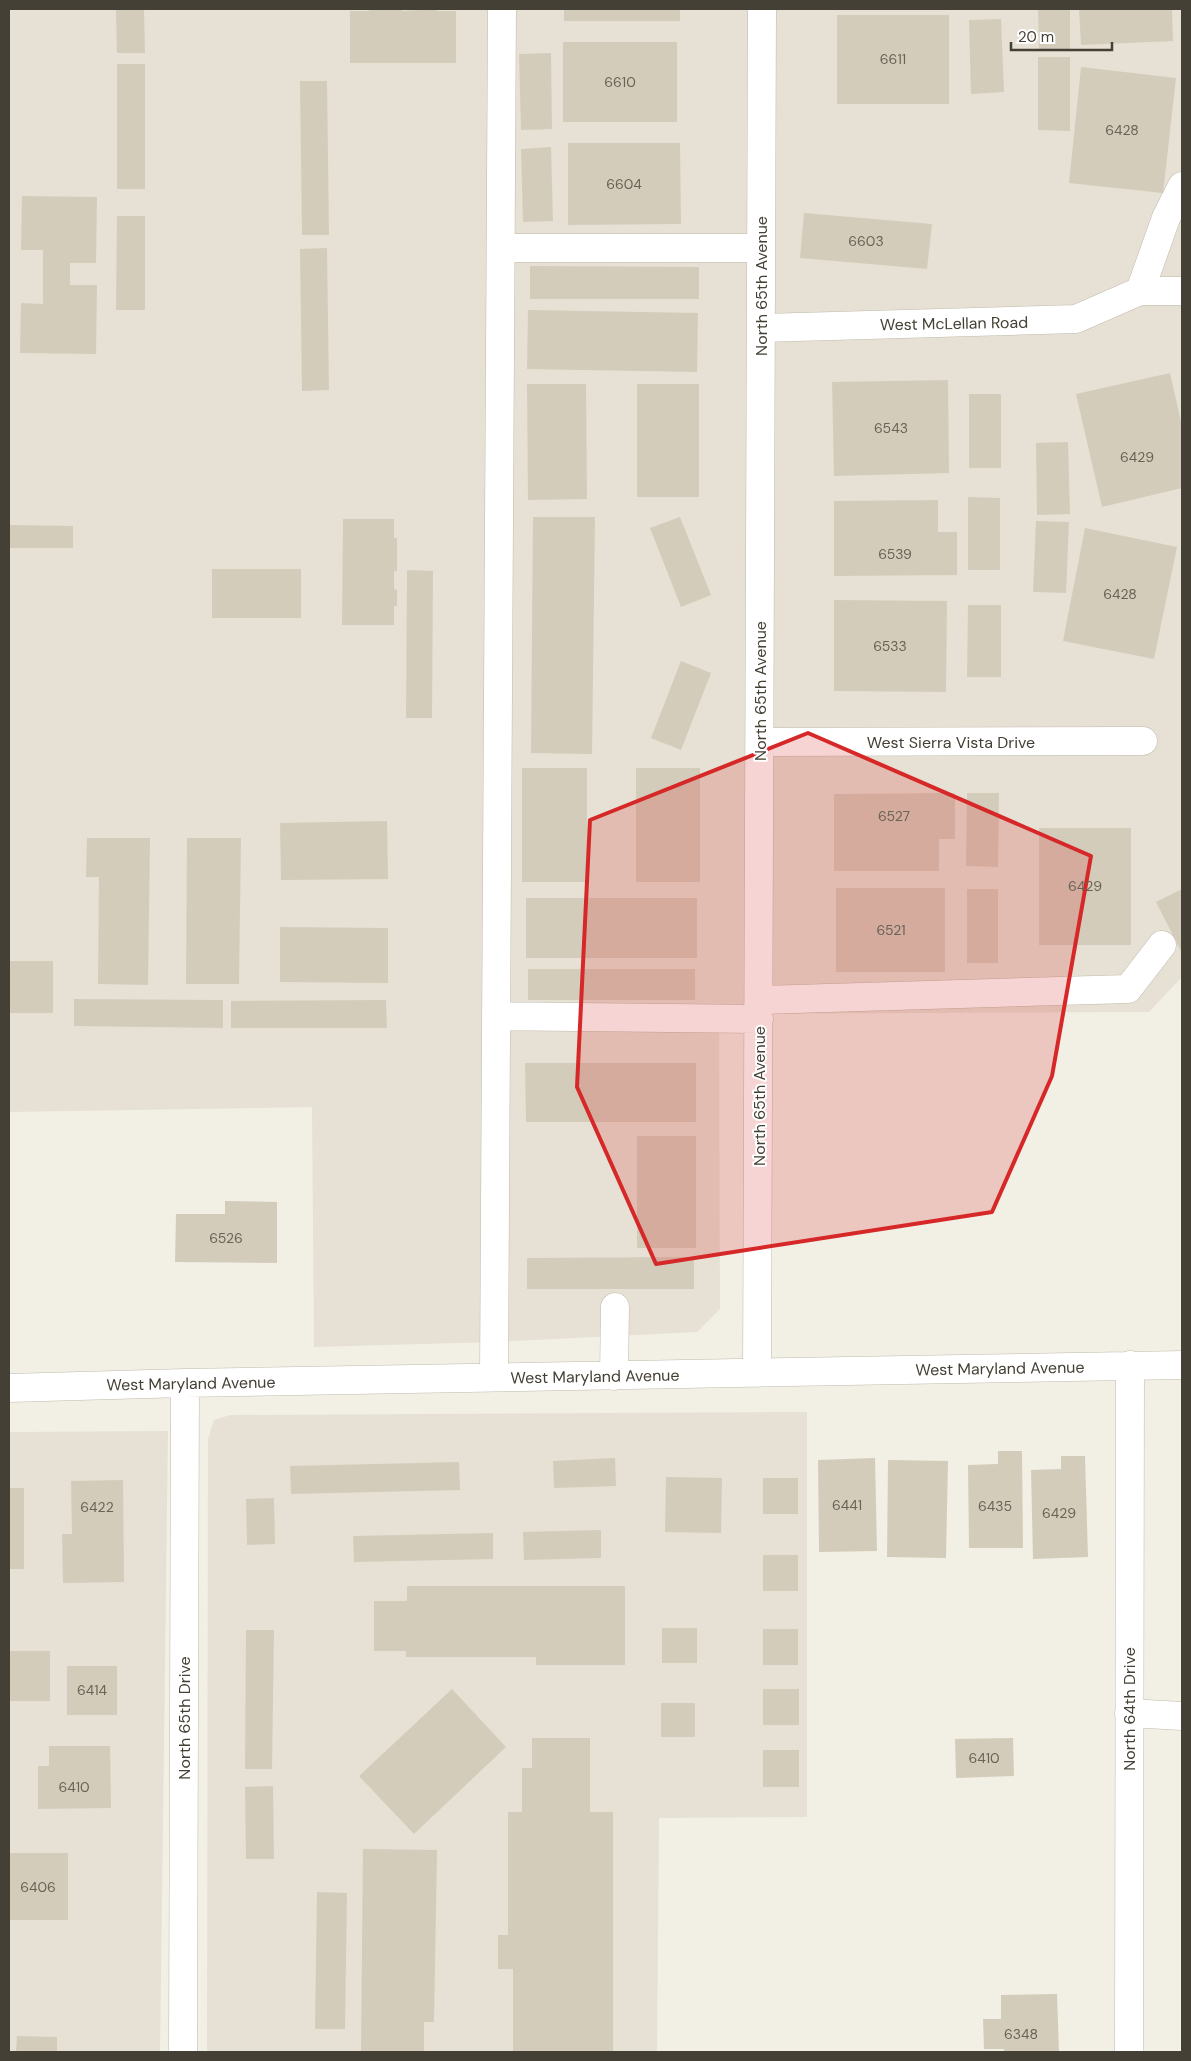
<svg xmlns="http://www.w3.org/2000/svg" width="1191" height="2061" font-family="'DM Sans',sans-serif">
<rect width="100%" height="100%" fill="#f2efe5"/>
<!-- residential -->
<path fill="#e6e1d4" d="M9 9H1182V977L1149 1012 719 1014 720 1309 697 1332 495 1342 314 1347 312 1107 9 1112Z
M807 1412V1817L659 1818 657 2052H207L208 1439 214 1420 230 1415Z
M168 1431 160 2052H9V1432Z"/>
<!-- building -->
<path fill="#d4ccbb" d="M116 9H144L145 53H117Z
M369 9H402V11L437 9V11H456V63H350V11H369Z
M564 9H680V21H564Z
M1038 9H1070V49H1039Z
M1079 9H1172L1173 41 1081 45Z
M837 15H949V104H837Z
M1001 19 1004 92 971 94 969 20Z
M563 42H677V122H563Z
M551 53 552 129 521 130 519 54Z
M1038 57H1070V131L1038 130Z
M117 64H145V189H117Z
M1081 67 1176 78 1163 193 1069 183Z
M300 81H327L329 235H302Z
M568 143H680L681 224 568 225Z
M551 147 553 221 523 222 521 149Z
M22 196 97 197 96 263H70V285H97L96 354 20 353 21 303 43 304V250H21Z
M804 213 932 224 927 269 800 258Z
M117 216H145V310H116Z
M327 248 329 390 302 391 300 249Z
M530 266 699 267V299H530Z
M528 310 698 313 697 372 527 369Z
M1170 373 1182 426V488L1102 507 1076 394Z
M948 380 949 473 834 476 832 382Z
M527 384H586L587 499 528 500Z
M637 384H699V497H637Z
M969 394H1001V468H969Z
M1068 442 1070 514 1037 515 1036 443Z
M968 497 1000 498V570H968Z
M938 500V532H957V575L834 576V501Z
M533 517H595L592 754 531 753Z
M680 517 711 595 681 607 650 528Z
M343 519H394V538H397V571H394V589L397 590V606H394V625H342Z
M1036 521 1069 522 1066 593 1033 592Z
M9 525 73 526V548H9Z
M1085 528 1177 547 1154 659 1063 641Z
M212 569H301V618H212Z
M407 570 433 571 432 718H406Z
M834 600 947 601 946 692 834 691Z
M968 605H1001V677H967Z
M681 661 711 673 681 750 651 738Z
M522 768H587V882H522Z
M636 768H700V882H636Z
M955 793V839H939V871H834V794Z
M967 793H999L998 867 966 866Z
M387 821 388 879 281 880 280 823Z
M1039 828H1131V945H1039Z
M87 838H150L148 985 98 984 99 877H86Z
M187 838H241L239 984H186Z
M836 888H945V972H836Z
M967 889H998V963H967Z
M1182 889V953L1156 902Z
M526 898H697V958H526Z
M280 927 388 928V983L280 982Z
M9 961H53V1013H9Z
M528 969H695V1000H528Z
M74 999 223 1000V1028L74 1026Z
M386 1000 387 1028H231V1001Z
M525 1063H696V1122H526Z
M637 1136H696V1248H637Z
M225 1201 277 1202V1263L175 1262 176 1214H225Z
M694 1257V1289H527V1258Z
M998 1451H1022L1023 1548H969L968 1465 998 1464Z
M1061 1456H1085L1088 1557 1033 1559 1031 1470 1061 1469Z
M615 1458 616 1486 554 1488 553 1461Z
M875 1458 877 1551 819 1552 818 1460Z
M888 1460 948 1461 946 1558 887 1557Z
M459 1462 460 1490 291 1494 290 1466Z
M666 1477 722 1478 721 1533 665 1532Z
M763 1478H798V1514H763Z
M123 1480 124 1582 63 1583 62 1534H72L71 1481Z
M9 1488H24V1569H9Z
M274 1498 275 1544 247 1545 246 1499Z
M601 1530V1558L524 1560 523 1532Z
M493 1533V1559L354 1562 353 1536Z
M763 1555H798V1591H763Z
M407 1586H625V1665H536V1657H406V1651H374V1601H407Z
M662 1628H697V1663H662Z
M763 1629H798V1665H763Z
M246 1630H274L272 1769H245Z
M9 1651H50V1701H9Z
M67 1666H117V1715H67Z
M452 1689 506 1747 414 1834 359 1776Z
M763 1689H799V1725H763Z
M661 1703H695V1737H661Z
M532 1738H590V1812H613V2052H513V1969H498V1935H508V1812H522V1768H532Z
M1013 1738 1014 1776 956 1778 955 1739Z
M49 1746H110L111 1808 38 1809V1766H49Z
M763 1750H799V1787H763Z
M273 1786 274 1859H246L245 1787Z
M363 1849 437 1850 434 2022H424V2052L361 2051Z
M9 1853H68V1920H9Z
M317 1892 347 1893 345 2029H315Z
M1057 1994 1059 2052H1004V2049H984L983 2019H1001V1995Z
M17 2036 57 2037V2052H16Z"/>
<g fill="none" stroke-linecap="round" stroke-linejoin="round">
<defs>
<path id="minor" d="M501 248H761
M1140 291 1166 218 1182 186
M761 328 1076 319 1140 291H1182
M760 742 1143 741
M759 1000 1128 989 1162 945
M496 1016 759 1019
M757 1373 762 9
M614 1376 615 1307
M494 1377 502 9
M9 1388 185 1383 1182 1365
M1129 1713 1182 1716
M183 2052 185 1383
M1129 2052 1130 1365"/>
</defs>
<!-- minor casing -->
<use href="#minor" stroke="#c0baab" stroke-width="29"/>
<!-- minor -->
<use href="#minor" stroke="#fff" stroke-width="28"/>
</g>
<!-- marked area -->
<path fill="#d62828" fill-opacity="0.2" stroke="#d62828" stroke-width="4" stroke-linejoin="round" d="M808 733 1091 856 1052 1076 992 1212 656 1264 577 1087 590 820Z"/>
<g text-anchor="middle" stroke-width="4" stroke-linejoin="round" paint-order="stroke">
<!-- number labels -->
<g font-size="14" fill="#696356">
<text x="893" y="64">6611</text>
<text x="620" y="87">6610</text>
<text x="1122" y="135">6428</text>
<text x="624" y="189">6604</text>
<text x="866" y="246">6603</text>
<text x="891" y="433">6543</text>
<text x="1137" y="462">6429</text>
<text x="895" y="559">6539</text>
<text x="1120" y="599">6428</text>
<text x="890" y="651">6533</text>
<text x="894" y="821">6527</text>
<text x="1085" y="891">6429</text>
<text x="891" y="935">6521</text>
<text x="226" y="1243">6526</text>
<text x="847" y="1510">6441</text>
<text x="995" y="1511">6435</text>
<text x="97" y="1512">6422</text>
<text x="1059" y="1518">6429</text>
<text x="92" y="1695">6414</text>
<text x="984" y="1763">6410</text>
<text x="74" y="1792">6410</text>
<text x="38" y="1892">6406</text>
<text x="1021" y="2039">6348</text>
</g>
<!-- street labels -->
<g font-size="16" fill="#454035" stroke="#fff">
<text transform="translate(761 286) rotate(-90)" y="6">North 65th Avenue</text>
<text transform="translate(954 323) rotate(-1)" y="6">West McLellan Road</text>
<text transform="translate(760 691) rotate(-90)" y="6">North 65th Avenue</text>
<text x="951" y="748">West Sierra Vista Drive</text>
<text transform="translate(759 1096) rotate(-90)" y="6">North 65th Avenue</text>
<text transform="translate(1000 1368) rotate(-1)" y="6">West Maryland Avenue</text>
<text transform="translate(595 1376) rotate(-1)" y="6">West Maryland Avenue</text>
<text transform="translate(191 1383) rotate(-1)" y="6">West Maryland Avenue</text>
<text transform="translate(1129 1709) rotate(-90)" y="6">North 64th Drive</text>
<text transform="translate(184 1718) rotate(-90)" y="6">North 65th Drive</text>
</g>
</g>
<!-- border -->
<rect width="1191" height="2061" fill="none" stroke="#454035" stroke-width="20"/>
<!-- scale -->
<path d="M1011 42v8h101v-8" fill="none" stroke="#454035" stroke-width="2.5"/>
<text x="1018" y="42" font-size="15" fill="#454035" stroke="#ffffff" stroke-width="4" paint-order="stroke">20 m</text>
</svg>
